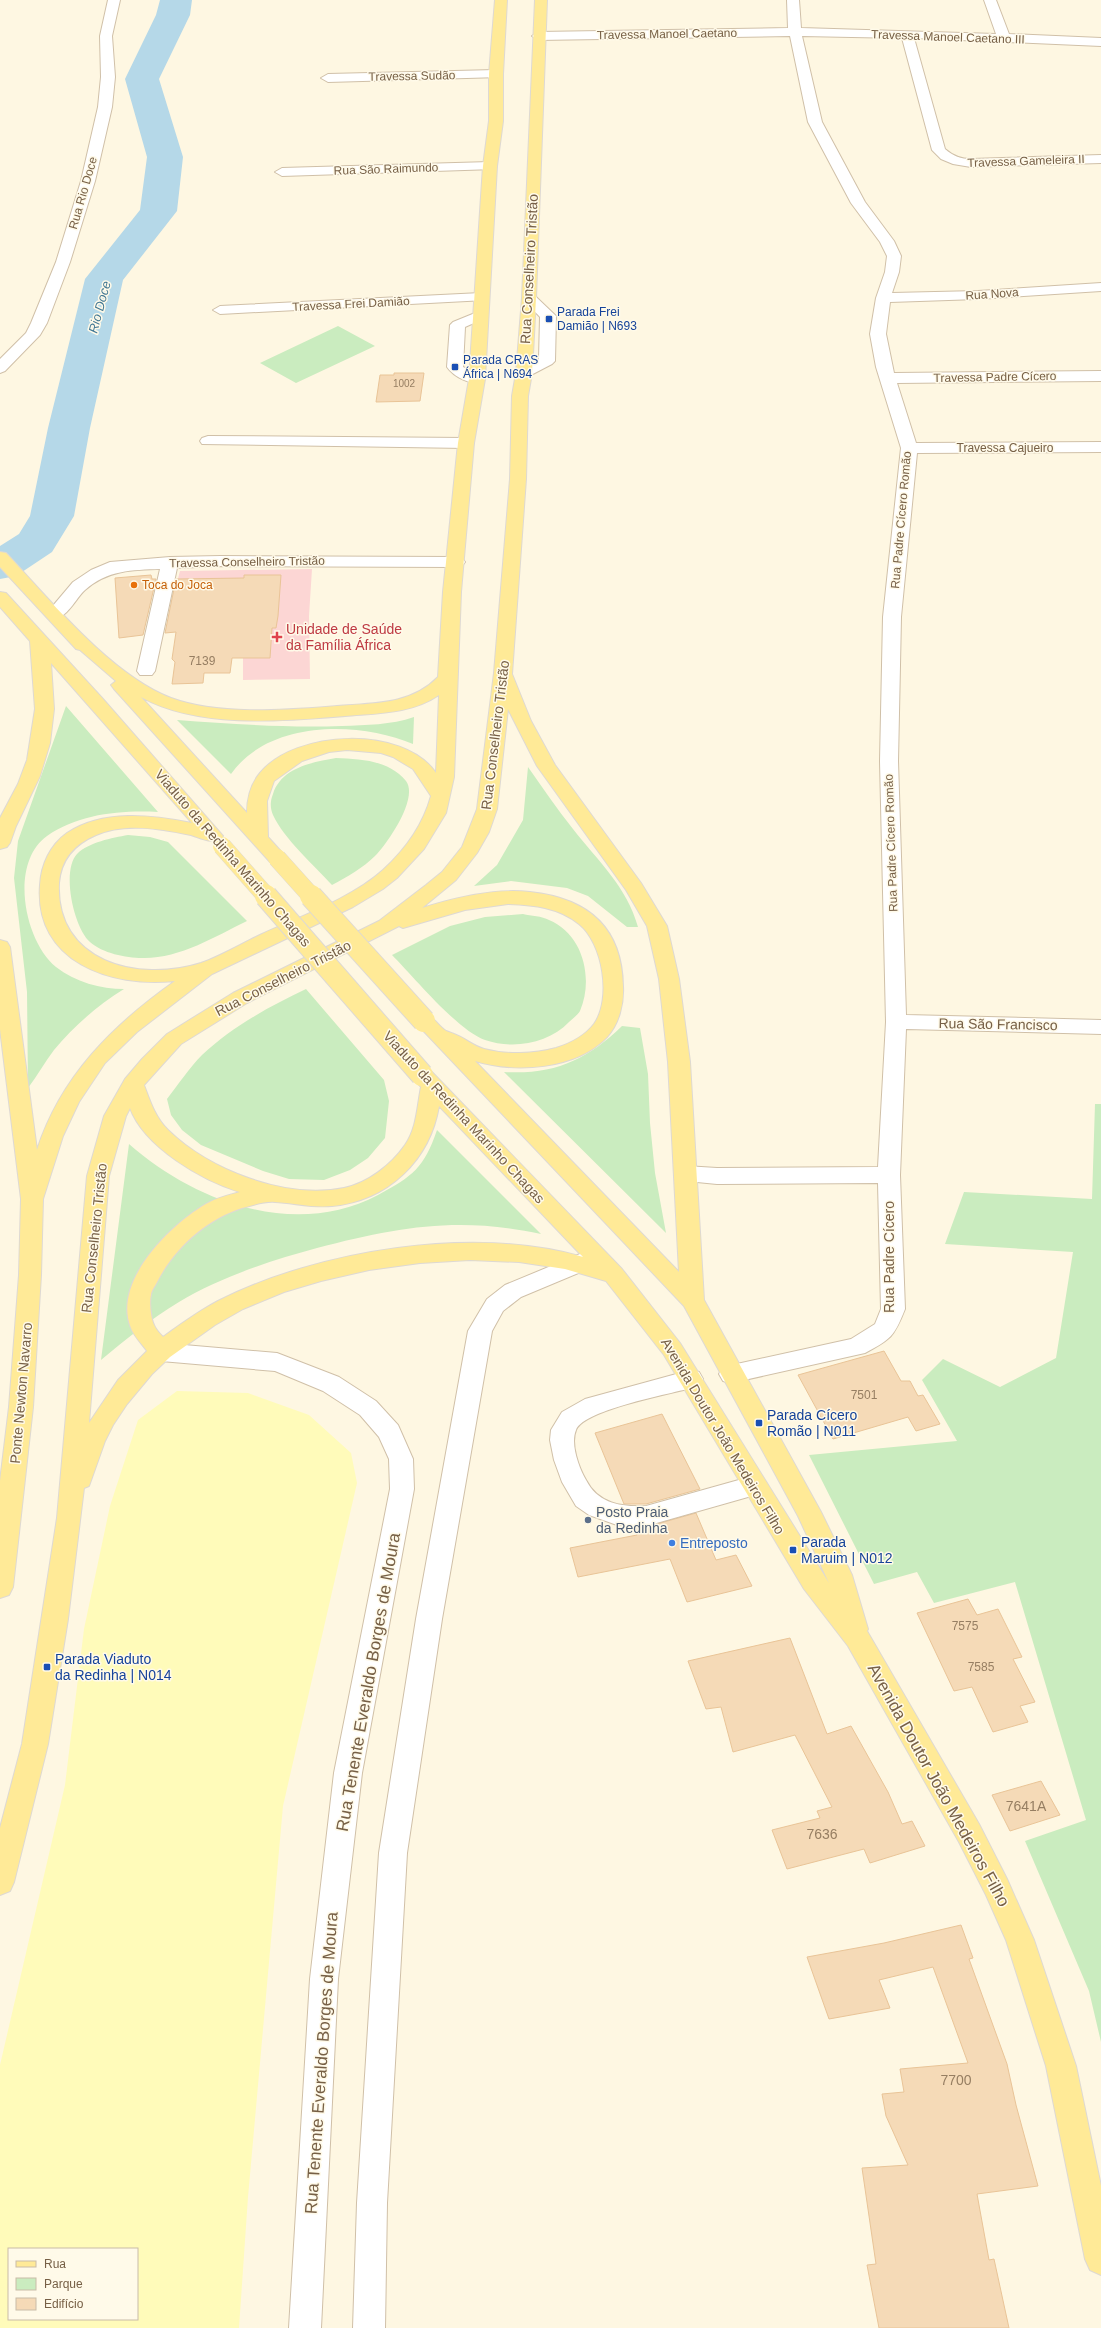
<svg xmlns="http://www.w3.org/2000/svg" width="1101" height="2328" font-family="Arial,sans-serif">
<rect width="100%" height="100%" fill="#fef7e2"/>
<!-- medical -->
<path fill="#fcd6d4" d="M312 569 309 616 310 679 243 680V658L169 613 180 571Z"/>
<!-- green -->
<path fill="#caecbf" d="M338 326 375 346 296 383 260 363Z
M66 706 158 812C120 810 79 814 47 836 9 863 24 941 56 967 75 982 101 989 124 989 98 1005 74 1026 54 1050 45 1062 37 1076 28 1088L27 992 14 878 18 841Z
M414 717 413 744C358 721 269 720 231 774L177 720C232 724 286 728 342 726 366 725 391 725 414 717Z
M336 758C360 759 389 760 406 781 419 798 387 844 375 856 363 868 347 877 332 885 314 865 284 839 273 815 270 808 270 801 273 794 281 768 312 762 336 758Z
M528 767C542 787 557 809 573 829 598 861 627 887 638 927H627L588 896 567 888 511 881 474 886 497 865 523 820Z
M128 835 150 837 168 842 247 921C214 937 179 959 142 958 126 958 102 953 90 942 74 928 61 871 77 854 89 842 112 838 128 835Z
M523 914C531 916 542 916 549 920 583 934 594 978 580 1011 578 1015 573 1018 569 1022 549 1043 514 1050 485 1040 457 1030 414 977 392 955L450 926 485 917Z
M306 989 384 1080 389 1101 385 1138 368 1158 350 1170 324 1180 289 1179 263 1171 201 1145 182 1130 171 1115 167 1099C178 1085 189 1068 202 1055 232 1027 268 1007 306 989Z
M622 1026 640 1028 648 1074 650 1123 655 1173 666 1233 504 1072C554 1075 587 1060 622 1026Z
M1095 1104H1101V2042L1089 1991 1025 1841 1086 1820 1015 1582 934 1603 917 1572 874 1584 809 1455 957 1441 922 1380 943 1359 1000 1387 1056 1358 1073 1252 945 1244 964 1192 1092 1199Z
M437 1130 541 1234C459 1216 397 1227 317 1248 269 1261 221 1277 179 1302 151 1319 126 1339 101 1360L129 1144C195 1202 295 1239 378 1195 413 1176 424 1168 437 1130Z"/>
<!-- sand -->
<path fill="#fffbba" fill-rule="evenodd" d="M177 1391 248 1393 309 1415 351 1453 357 1483 283 1806 248 2197 239 2328H0V2065L65 1785 84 1629 110 1506 138 1420ZM9 2249H137V2319H9Z"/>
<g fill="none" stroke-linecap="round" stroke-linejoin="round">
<!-- river -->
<path fill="#b5d8e8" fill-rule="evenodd" d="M160 0H192L190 15 159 79 183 157 177 211 123 280 90 428 74 516 52 552 16 576 0 579V546L19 534 30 516 48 428 85 279 140 210 147 157 125 79 156 15Z"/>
</g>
<!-- building -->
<path fill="#f5dab7" stroke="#e9c497" d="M394 373H424L420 401 376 402 380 375H394Z
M151 575 152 579H156L143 635 119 638 115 578Z
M244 575H281L278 616 276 628H272L270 658H232L230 673H204L203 683 172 684 175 662 172 659 176 632 165 633 176 579 244 578Z
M884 1351 901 1381H910L918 1396 923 1395 940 1424 916 1431 908 1417 833 1439 798 1375Z
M662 1414 700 1489 646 1504H624L595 1433Z
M696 1513 716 1560 736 1555 752 1586 687 1602 670 1559 578 1577 570 1548 637 1535 634 1527H646Z
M968 1599 977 1615 998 1609 1022 1657 1013 1659 1035 1702 1020 1706 1028 1722 993 1732 972 1687 954 1691 917 1613Z
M790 1638 827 1734 851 1726 888 1792 902 1824 912 1821 925 1846 870 1863 864 1849 787 1869 772 1830 820 1818 817 1811 832 1807 795 1735 733 1752 721 1707 706 1709 688 1661Z
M1041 1781 1060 1815 1010 1831 992 1795Z
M961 1925 973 1958 969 1959 1007 2064 1016 2105 1038 2186 977 2194 989 2260 994 2259 1009 2328H879L867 2265 876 2264 862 2168 908 2165 886 2116 882 2094 904 2092 900 2069 968 2063 933 1967 879 1980 890 2008 829 2019 807 1957 884 1943Z"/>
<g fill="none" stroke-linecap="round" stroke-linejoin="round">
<defs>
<path id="minor" d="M108 0H120L112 36 115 77 112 107 95 181 70 262 47 323 40 335 5 371 0 373V359L26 333 31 323 56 262 81 181 98 107 101 77 100 36Z
M787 0H799L801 28 996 34 984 0H996L1009 34 1101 38V46L914 38 945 149C953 156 961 159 971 159L1101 155V163L971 167 953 164 941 159 932 150 902 38 802 36 822 122 865 202 894 241 901 256 899 272 892 293 978 291 1101 283V291L978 299 890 302 886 334 894 373 1101 371V381L897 383 916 443 1101 442V452L917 453 901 617 898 761 906 1015 1101 1020V1034L906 1029 900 1175 905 1309C894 1337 891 1339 865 1353L731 1383 723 1381 719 1374 723 1367 851 1339 875 1324 881 1309 878 1183 717 1184 677 1180 674 1174 677 1168 685 1166 717 1168 878 1167 886 1022 880 761 883 617 901 448 876 367 870 334 876 298 885 272 887 256 880 242 851 203 808 122 790 36 538 40 532 36 538 32 788 28Z
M496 70 503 74 501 77 328 82 321 78 328 74Z
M490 162 497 166 495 169 282 176 275 172 282 168Z
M481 293 486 294 488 297 486 300 220 314 213 310 220 306Z
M529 294 534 295 556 316 555 361 552 364 529 376H519L516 373 539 359 540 317 522 298Z
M480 311 485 312 487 315 485 318 465 327 463 367 482 376 485 379 482 382C470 385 454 377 447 367L450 325 453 322Z
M208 436 466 438 472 440 474 443 472 446 466 448 202 444 200 441 202 438Z
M221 556 456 557 462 558 465 562 462 566 456 567 221 566 177 568 155 671 152 675H140L137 671 160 569C132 570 107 570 85 590 74 600 66 622 49 618L46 614 73 582 91 570 110 562 170 557Z
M580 1254 588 1257 591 1263 588 1269 521 1297 503 1311 492 1331 442 1619 407 1853 387 2203 385 2328H353L357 2203 379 1853 416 1619 468 1331 487 1299 505 1285Z
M161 1343 277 1353 339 1377 376 1401 398 1425 413 1459 414 1489 362 1773 338 1979 321 2328H289L310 1979 334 1773 390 1489 389 1459 379 1437 360 1415 323 1391 275 1371 161 1361 153 1358 149 1352 153 1346Z
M691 1370 699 1372 703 1379 699 1386C676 1393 584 1409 576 1430 570 1444 579 1468 586 1480 598 1504 622 1507 646 1506L753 1476 762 1479 765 1486 762 1493 646 1526 617 1525 589 1515 576 1506 562 1482 554 1460 550 1440 551 1430 562 1412 585 1399Z"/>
<path id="major" d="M495 0H507L503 74V121L497 166 485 379 474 443 461 592 454 777 446 813 424 849 397 878 383 889 353 907 212 974 137 1032 105 1063 79 1102 63 1136 43 1199 41 1275 33 1407 13 1587 9 1595 0 1598V1481L9 1407 19 1275 21 1199 0 1029V940L7 942 10 947 37 1150C61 1076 113 1025 175 981 111 988 34 962 40 885 41 865 50 845 67 833 103 809 152 815 192 823L51 663 54 709 50 743 40 776 16 826 10 843 7 847 0 849V818L18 784 27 760 35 709 30 641 0 607V592L6 593 103 699 223 836 220 840C209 843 201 838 191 835 161 829 125 822 96 835 75 844 61 858 59 883 55 962 138 983 201 963 221 956 241 944 260 935 298 917 351 899 383 870 405 850 423 825 431 796L413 769 393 757 381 753 347 750 329 752 302 761 274 781 267 801 268 837 287 858 284 862 277 864 270 862 114 689 111 685 116 681 80 650 76 649 0 567V552L6 553C50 600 111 675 171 698 220 716 286 710 337 706 373 703 411 705 438 677L443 592 458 443 469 379 483 166 489 121V74ZM439 695 436 773C403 725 295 730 260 773 250 785 247 799 247 813L141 697C198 729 283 721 345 716 378 713 411 714 439 695Z
M535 0H547L536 298 532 373 528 396 526 479 512 674 531 721 555 765 641 883 667 926 679 979 690 1062 704 1300 821 1512 852 1575 868 1629 867 1631 979 1824 1007 1879 1034 1940 1076 2066 1101 2186V2275L1090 2270 1085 2259 1046 2066 1006 1940 986 1895 959 1842 848 1646 804 1589 664 1355 606 1281 565 1269 519 1262 470 1260 420 1263 369 1270 321 1281 284 1292 243 1309 215 1325 170 1357 152 1374 127 1404 113 1425 105 1441 89 1486 84 1488 68 1619 48 1744 14 1882 10 1891 0 1895V1828L22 1744 57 1518 87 1176 104 1116 125 1079 142 1059 167 1034 233 993 379 921 426 885 442 872 462 847 477 809 494 673 510 479 512 396 516 373 522 298ZM508 709 537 766 626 890 647 926 659 979 668 1062 679 1272 475 1061C516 1073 575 1070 607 1037 619 1024 624 1004 623 986 622 926 586 898 530 892 493 888 456 898 422 908L456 880 477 853 489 832 497 809ZM508 904C533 905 558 907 579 924 603 943 612 999 594 1024 585 1036 569 1044 556 1048 534 1054 506 1055 484 1049 473 1046 465 1038 454 1034 452 1033 448 1032 446 1031 434 1023 433 1011 417 1016L414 1021 684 1306 798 1516 829 1583 680 1343 622 1269 430 1070 422 1068 414 1070 411 1075 421 1087C417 1106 417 1128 405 1145 391 1165 368 1183 344 1188 286 1200 209 1170 168 1130 155 1117 150 1101 144 1085L181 1044 247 1003 399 926 403 928 465 910ZM439 1106 583 1257C475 1225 318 1250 218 1301 199 1311 181 1324 163 1337 160 1334 156 1330 154 1325 151 1319 149 1302 151 1295 151 1291 155 1286 157 1282 174 1248 207 1219 242 1208 252 1205 266 1201 275 1202 294 1203 313 1208 332 1206 388 1201 430 1160 439 1106ZM130 1108C144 1147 203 1181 240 1192 229 1195 216 1198 206 1204 170 1225 112 1282 131 1328 134 1336 142 1344 147 1351L118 1380 89 1423 109 1176 126 1116Z"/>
</defs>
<!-- minor casing -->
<use href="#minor" stroke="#d0c0a8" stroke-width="2"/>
<!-- major casing -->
<use href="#major" stroke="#ded9d3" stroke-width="2"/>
<!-- minor -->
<use href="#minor" fill="#fff" fill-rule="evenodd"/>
<!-- major -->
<use href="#major" fill="#ffea97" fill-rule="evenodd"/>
<defs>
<path id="major-bridge-far1" d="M222 846 267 897
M277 858 312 897"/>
<path id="major-bridge" d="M266 896 422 1075
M311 896 424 1021"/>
</defs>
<!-- major-bridge-far1 casing -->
<use href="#major-bridge-far1" stroke="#ded9d3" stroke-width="19" stroke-linecap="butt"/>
<!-- major-bridge casing -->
<use href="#major-bridge" stroke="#ded9d3" stroke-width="24" stroke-linecap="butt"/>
<!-- major-bridge-far1 -->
<use href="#major-bridge-far1" stroke="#ffea97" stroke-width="18"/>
<!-- major-bridge -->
<use href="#major-bridge" stroke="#ffea97" stroke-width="22"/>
</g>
<!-- markers -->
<g fill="#1a4fb4" stroke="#fffae9" stroke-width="1.5">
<rect x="545" y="315" width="8" height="8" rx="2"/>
<rect x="451" y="363" width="8" height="8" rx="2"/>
<rect x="755" y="1419" width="8" height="8" rx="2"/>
<rect x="789" y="1546" width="8" height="8" rx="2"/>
<rect x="43" y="1663" width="8" height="8" rx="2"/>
</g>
<circle fill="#e8710a" stroke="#fffae9" stroke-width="1.5" cx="134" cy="585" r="4"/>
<path fill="#e0444e" stroke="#fffae9" stroke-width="1.5" d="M275 631h4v4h4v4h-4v4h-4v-4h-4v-4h4z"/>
<circle fill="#5c6f8a" stroke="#fffae9" stroke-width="1.5" cx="588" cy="1520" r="4"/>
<circle fill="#3f7fe0" stroke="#fffae9" stroke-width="1.5" cx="672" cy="1543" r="4"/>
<g text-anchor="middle" stroke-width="3" stroke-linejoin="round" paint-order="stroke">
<!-- far-number labels -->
<g font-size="10" fill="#967e62">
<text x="404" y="387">1002</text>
</g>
<!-- far-street labels -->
<g font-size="12" fill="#776046" stroke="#fffae9">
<text transform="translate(667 34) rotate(-1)" y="4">Travessa Manoel Caetano</text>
<text transform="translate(948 37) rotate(2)" y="4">Travessa Manoel Caetano III</text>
<text transform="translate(412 76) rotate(-1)" y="4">Travessa Sudão</text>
<text transform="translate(1026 161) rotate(-2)" y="4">Travessa Gameleira II</text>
<text transform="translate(386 169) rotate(-2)" y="4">Rua São Raimundo</text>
<text transform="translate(83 193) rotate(-74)" y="4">Rua Rio Doce</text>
<text transform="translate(992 294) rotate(-4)" y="4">Rua Nova</text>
<text transform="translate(351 304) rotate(-3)" y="4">Travessa Frei Damião</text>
<text transform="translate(995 377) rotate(-1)" y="4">Travessa Padre Cícero</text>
<text x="1005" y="452">Travessa Cajueiro</text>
<text transform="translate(901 520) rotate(-85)" y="4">Rua Padre Cícero Romão</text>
<text transform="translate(247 562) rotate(-1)" y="4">Travessa Conselheiro Tristão</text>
<text transform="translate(891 843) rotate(-92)" y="4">Rua Padre Cícero Romão</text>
</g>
<!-- far-transit labels -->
<g font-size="12" fill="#164399" stroke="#fffae9" text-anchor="start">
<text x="557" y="316">Parada Frei<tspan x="557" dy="14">Damião | N693</tspan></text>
<text x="463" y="364">Parada CRAS<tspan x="463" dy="14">África | N694</tspan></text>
</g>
<!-- far-food labels -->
<g font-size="12" fill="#c56008" stroke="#fffae9" text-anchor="start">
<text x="142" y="589">Toca do Joca</text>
</g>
<!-- number labels -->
<g font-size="12" fill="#967e62">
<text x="202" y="665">7139</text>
<text x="864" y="1399">7501</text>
<text x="965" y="1630">7575</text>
<text x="981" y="1671">7585</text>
</g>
<!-- far-water labels -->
<g font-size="13" font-style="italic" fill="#427894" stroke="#fffae9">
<text transform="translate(99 307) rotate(-75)" y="5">Rio Doce</text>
</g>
<!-- street labels -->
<g font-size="14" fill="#776046" stroke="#fffae9">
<text transform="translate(529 269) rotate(-87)" y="5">Rua Conselheiro Tristão</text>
<text transform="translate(495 735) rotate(-83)" y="5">Rua Conselheiro Tristão</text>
<text transform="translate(233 858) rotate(49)" y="5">Viaduto da Redinha Marinho Chagas</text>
<text transform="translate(283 978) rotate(-27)" y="5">Rua Conselheiro Tristão</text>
<text transform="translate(998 1024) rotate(1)" y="5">Rua São Francisco</text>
<text transform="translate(464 1117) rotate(47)" y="5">Viaduto da Redinha Marinho Chagas</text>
<text transform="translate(94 1238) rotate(-84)" y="5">Rua Conselheiro Tristão</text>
<text transform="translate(889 1257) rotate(-90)" y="5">Rua Padre Cícero</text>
<text transform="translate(21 1393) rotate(-85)" y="5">Ponte Newton Navarro</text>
<text transform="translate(723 1436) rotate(59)" y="5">Avenida Doutor João Medeiros Filho</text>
</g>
<!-- health labels -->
<g font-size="14" fill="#be3a42" stroke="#fffae9" text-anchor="start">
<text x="286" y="634">Unidade de Saúde<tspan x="286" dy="16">da Família África</tspan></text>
</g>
<!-- transit labels -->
<g font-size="14" fill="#164399" stroke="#fffae9" text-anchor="start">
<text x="767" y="1420">Parada Cícero<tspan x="767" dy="16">Romão | N011</tspan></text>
<text x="801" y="1547">Parada<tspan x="801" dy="16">Maruim | N012</tspan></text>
<text x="55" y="1664">Parada Viaduto<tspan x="55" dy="16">da Redinha | N014</tspan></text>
</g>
<!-- service labels -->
<g font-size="14" fill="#4e5e75" stroke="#fffae9" text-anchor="start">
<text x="596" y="1517">Posto Praia<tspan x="596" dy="16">da Redinha</tspan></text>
</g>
<!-- shop labels -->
<g font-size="14" fill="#366cbe" stroke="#fffae9" text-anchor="start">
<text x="680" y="1548">Entreposto</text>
</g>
<!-- near-number labels -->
<g font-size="14" fill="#967e62">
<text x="1026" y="1811">7641A</text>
<text x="822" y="1839">7636</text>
<text x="956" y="2085">7700</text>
</g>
<!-- near-street labels -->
<g font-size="17" fill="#776046" stroke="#fffae9">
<text transform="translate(368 1682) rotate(-80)" y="6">Rua Tenente Everaldo Borges de Moura</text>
<text transform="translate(939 1785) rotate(61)" y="6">Avenida Doutor João Medeiros Filho</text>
<text transform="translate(321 2063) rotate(-86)" y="6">Rua Tenente Everaldo Borges de Moura</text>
</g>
</g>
<!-- legend -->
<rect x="8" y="2248" width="130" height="72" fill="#fffae9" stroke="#c9bca8"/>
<rect x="16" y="2261" width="20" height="6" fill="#ffea97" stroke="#c9bca8"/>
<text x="44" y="2268" font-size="12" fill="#776046">Rua</text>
<rect x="16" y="2278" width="20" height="12" fill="#caecbf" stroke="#c9bca8"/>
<text x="44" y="2288" font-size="12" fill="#776046">Parque</text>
<rect x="16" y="2298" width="20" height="12" fill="#f5dab7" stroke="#c9bca8"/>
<text x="44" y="2308" font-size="12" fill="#776046">Edifício</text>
</svg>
